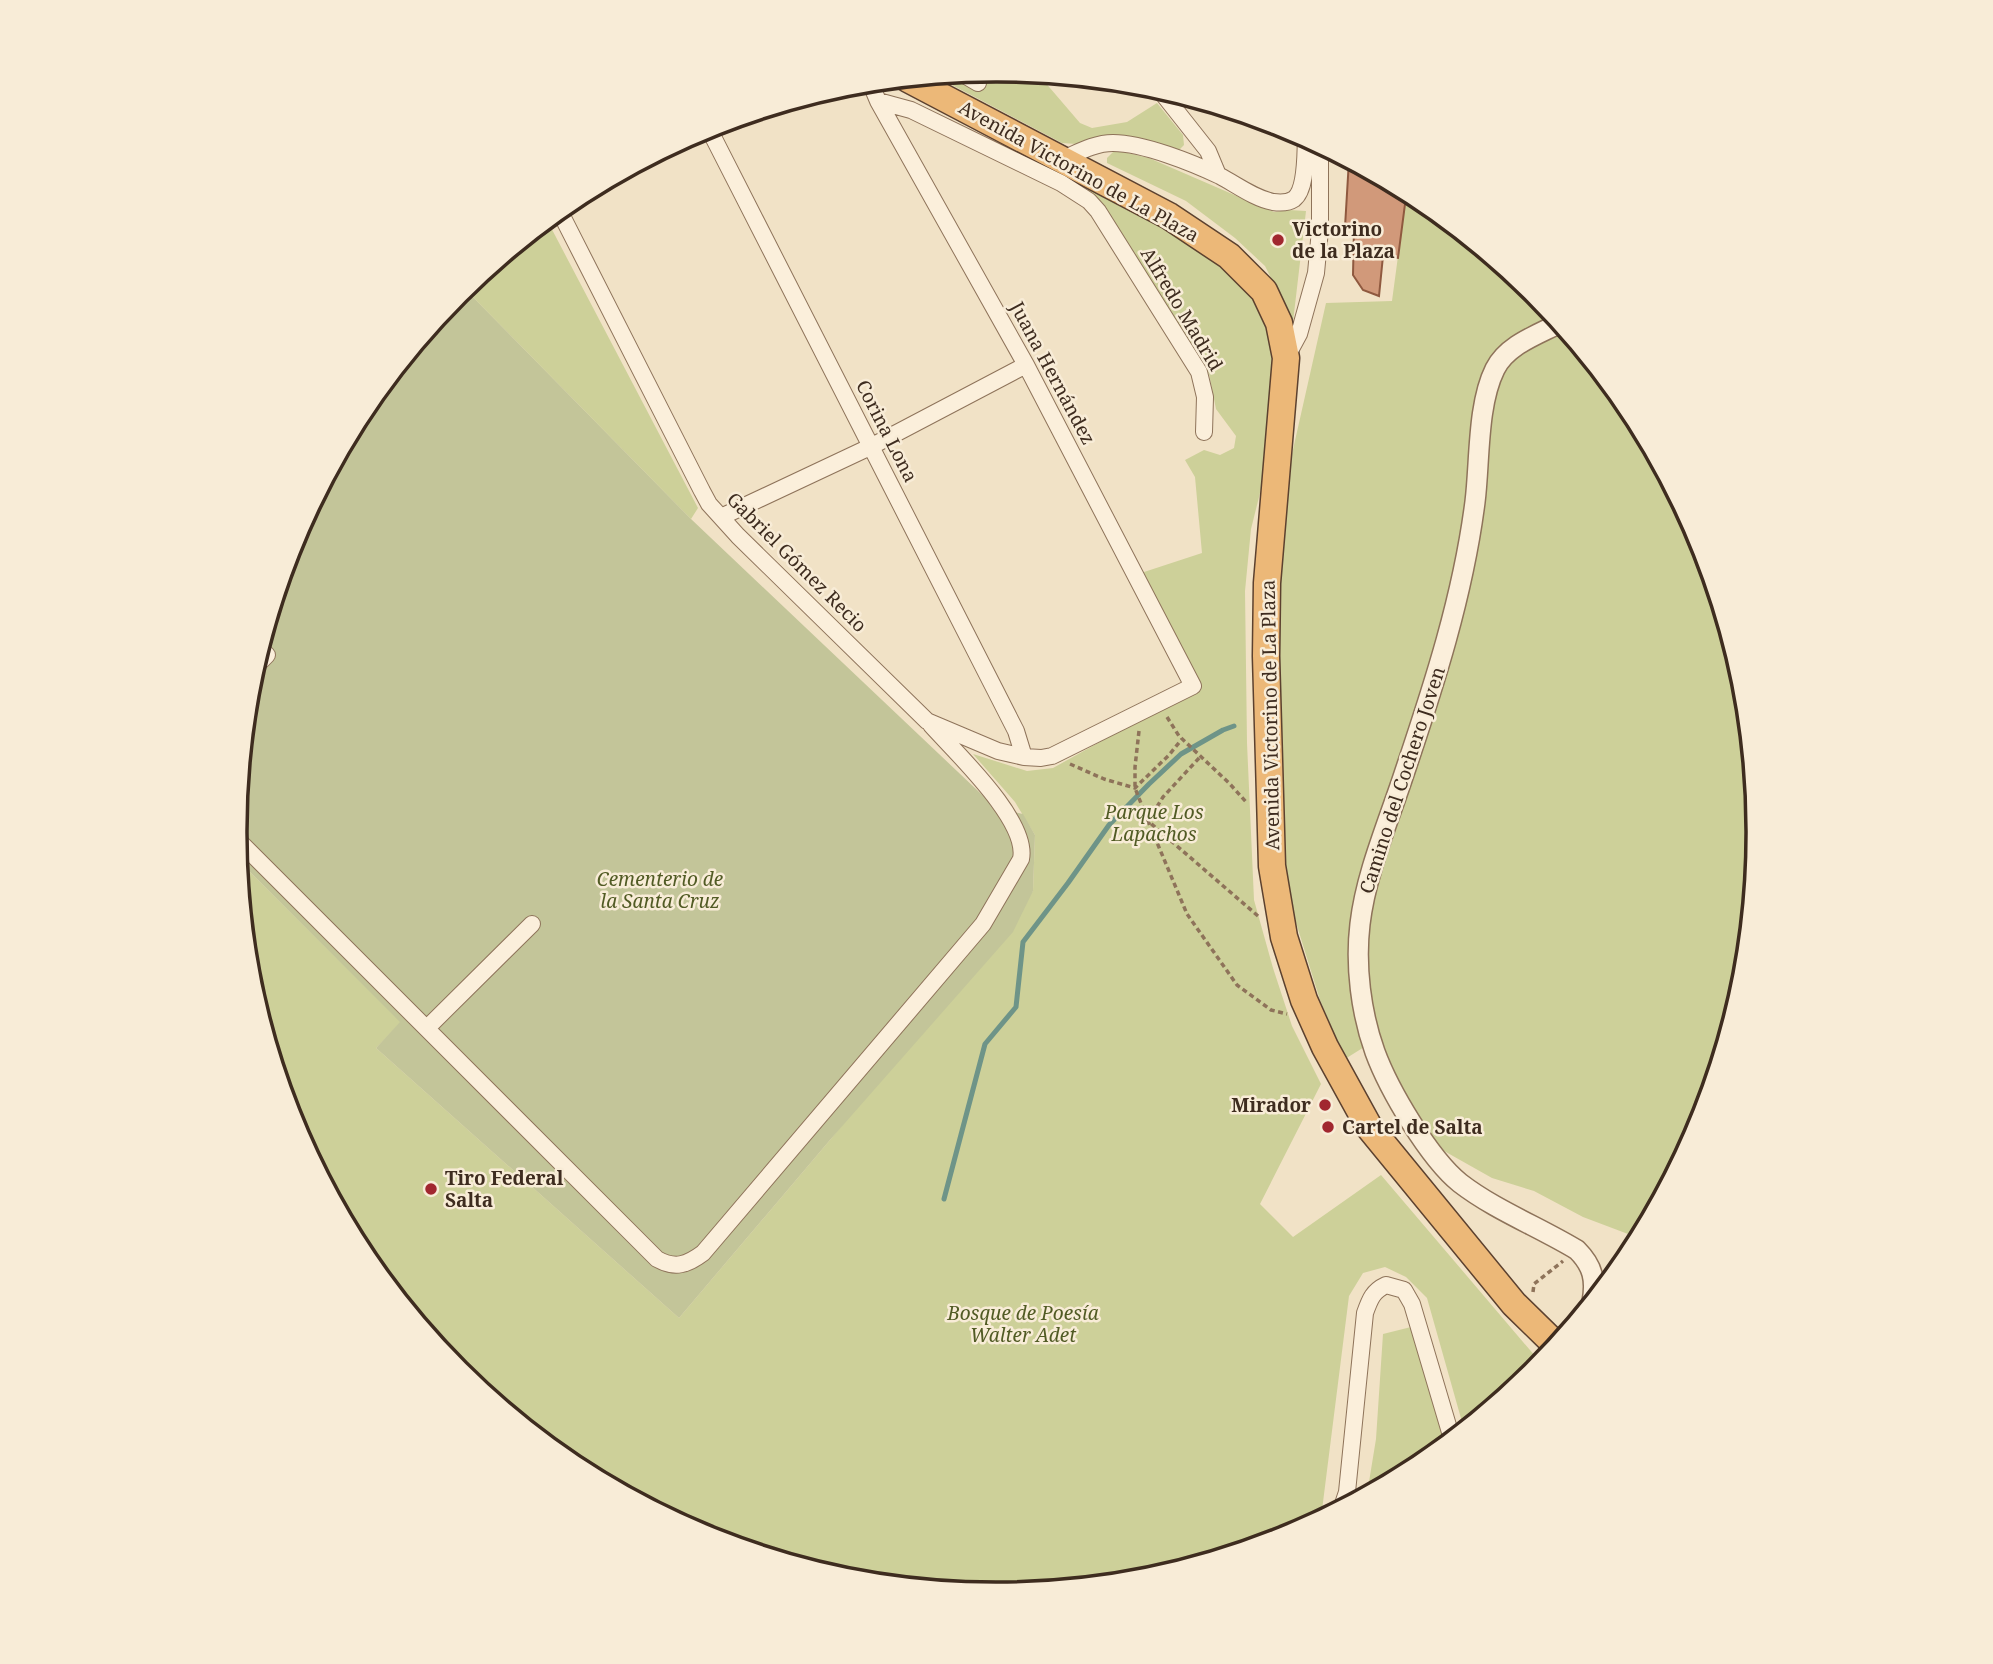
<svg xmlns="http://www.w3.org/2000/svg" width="1993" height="1664" font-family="'Noto Serif',serif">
<rect width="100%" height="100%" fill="#f1e2c6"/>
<!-- green -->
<path fill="#cdd099" d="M997 70 1038 74 1080 123 1092 128 1127 122 1157 103 1183 135 1184 145 1178 151 1062 143 935 76 955 74 971 82 985 71Z
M1115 150 1149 158 1274 212 1289 210 1306 211 1293 322 1265 266 1235 238 1186 201 1107 163V158Z
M1083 184 1163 225 1227 265 1255 294 1271 331 1278 371 1264 477 1251 529 1245 591 1247 743 1254 900 1273 968 1292 1026 1321 1084 1260 1204 1293 1237 1381 1175 1541 1363 1535 1371 1464 1429 1427 1298 1406 1277 1385 1267 1363 1273 1349 1296 1321 1518 1288 1536 1145 1579 996 1594 847 1579 705 1536 573 1465 457 1371 363 1255 292 1123 249 980 237 859 401 1022 376 1048 679 1318 830 1140 1033 891 1035 835 1015 802 973 754 1027 771 1053 768 1199 687 1141 573 1202 553 1195 477 1185 460 1204 450 1220 455 1234 448 1236 436 1216 409 1209 374 1103 208Z
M1405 204 1429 206 1536 293 1630 409 1701 541 1744 684 1758 832 1744 981 1700 1124 1637 1242 1636 1237 1583 1217 1534 1191 1492 1178 1437 1147 1369 1044 1345 1059 1320 1000 1289 900 1282 840 1275 587 1292 454 1326 303 1392 301Z
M547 220 698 508 691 519 464 288Z
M1411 1327 1445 1445 1419 1466 1372 1491 1368 1488 1376 1439 1383 1334Z"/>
<!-- cemetery -->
<path fill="#c3c599" d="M464 288 691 519 996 808 1023 814 1035 835 1033 891 1013 932 830 1140 679 1318 376 1048 400 1022 237 859 235 832 249 683 293 540 363 408 458 293Z"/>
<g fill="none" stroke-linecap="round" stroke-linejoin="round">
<!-- stream -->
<path stroke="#6e9488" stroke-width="5" d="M944 1199 985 1044 1016 1007 1023 942 1068 883 1109 825 1149 784 1181 754 1223 730 1234 726"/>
</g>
<!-- building -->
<path fill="#d1997a" stroke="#8f593f" stroke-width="2" d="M1349 160 1420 199 1429 206 1405 204 1398 258 1383 256 1379 296 1363 290 1353 275 1354 228 1345 227Z"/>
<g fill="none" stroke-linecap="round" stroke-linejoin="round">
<defs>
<path id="minor" d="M961 73 978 83
M1159 89 1208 151 1218 175
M878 101 911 110 1061 183 1089 201 1098 211 1199 372 1205 397 1204 432
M708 127 1016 731 1024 757
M1063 159C1079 152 1095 143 1113 143 1143 143 1193 163 1220 176 1237 185 1254 198 1273 202 1280 203 1288 203 1294 199 1307 189 1305 153 1306 138
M559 210 702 491 709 504 738 536 927 721 998 751 1024 757 1041 758 1052 756 1193 686 1026 365 878 101 870 82
M1286 358 1299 334 1316 273 1320 230V145
M721 517 872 446 1026 365
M253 669 267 655 260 648
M235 837 657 1259C675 1269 687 1265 703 1253L983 924 1021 859C1029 821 956 753 931 725
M427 1028 532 924
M1342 1507 1347 1492 1365 1313C1370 1299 1373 1291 1386 1285L1404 1290 1412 1304 1452 1439"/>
<path id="tertiary" d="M1560 323C1537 335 1507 345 1495 369 1477 405 1480 462 1475 502 1463 596 1434 685 1404 774 1388 823 1366 873 1360 924 1355 966 1361 1013 1375 1052 1389 1090 1429 1158 1460 1183 1495 1210 1539 1227 1577 1250 1593 1266 1596 1280 1592 1302"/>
<path id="trunk" d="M908 79 1169 216 1229 256 1264 291 1279 323 1286 358 1267 583 1266 656 1272 866 1284 937 1304 1000 1325 1047 1369 1127 1514 1304 1556 1345"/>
</defs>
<!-- minor casing -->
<use href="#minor" stroke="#8e735a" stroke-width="18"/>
<!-- tertiary casing -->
<use href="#tertiary" stroke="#8e735a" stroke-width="22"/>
<!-- trunk casing -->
<use href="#trunk" stroke="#5c412f" stroke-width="29"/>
<!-- path -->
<path stroke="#8e735a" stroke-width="3.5" stroke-dasharray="5 3.5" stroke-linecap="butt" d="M1167 717 1179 736 1229 783 1247 803
M1139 731 1135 767V788L1148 821
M1070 764 1104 779 1135 788 1169 755 1182 739
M1148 821 1163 797 1200 757
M1258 916 1148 821 1187 914 1237 985 1271 1010 1287 1014
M1533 1292 1534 1284 1563 1261"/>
<!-- minor -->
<use href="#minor" stroke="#fbefdb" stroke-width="16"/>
<!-- tertiary -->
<use href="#tertiary" stroke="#fbefdb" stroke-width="19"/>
<!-- trunk -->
<use href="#trunk" stroke="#ecb878" stroke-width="26"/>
</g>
<!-- markers -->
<g fill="#a1272f" stroke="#f8ecd7" stroke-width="2.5">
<circle cx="1278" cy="240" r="7"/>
<circle cx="1325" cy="1105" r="7"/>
<circle cx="1328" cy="1127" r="7"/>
<circle cx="431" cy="1189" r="7"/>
</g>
<g text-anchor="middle" stroke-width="5" stroke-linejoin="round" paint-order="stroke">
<!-- street labels -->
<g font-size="19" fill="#3e2c1f" stroke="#f8ecd7">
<text transform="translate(1079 171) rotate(29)" y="7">Avenida Victorino de La Plaza</text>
<text transform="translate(1182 309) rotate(59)" y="7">Alfredo Madrid</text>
<text transform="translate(1053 373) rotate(62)" y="7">Juana Hernández</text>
<text transform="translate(887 431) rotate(63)" y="7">Corina Lona</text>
<text transform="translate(797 562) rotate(45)" y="7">Gabriel Gómez Recio</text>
<text transform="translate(1270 715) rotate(-91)" y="7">Avenida Victorino de La Plaza</text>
<text transform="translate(1402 780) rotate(-72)" y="7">Camino del Cochero Joven</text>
</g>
<!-- poi labels -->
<g font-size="19" font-weight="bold" fill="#3e2c1f" stroke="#f8ecd7" text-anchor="start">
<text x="1292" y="236">Victorino<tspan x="1292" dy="22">de la Plaza</tspan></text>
<text x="1311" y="1112" text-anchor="end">Mirador</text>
<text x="1342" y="1134">Cartel de Salta</text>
<text x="445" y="1185">Tiro Federal<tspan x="445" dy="22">Salta</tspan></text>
</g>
<!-- park labels -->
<g font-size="19" font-style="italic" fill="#515b24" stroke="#f8ecd7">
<text x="1154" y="819">Parque Los<tspan x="1154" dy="22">Lapachos</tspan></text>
<text x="660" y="886">Cementerio de<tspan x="660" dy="22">la Santa Cruz</tspan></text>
<text x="1023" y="1320">Bosque de Poesía<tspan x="1023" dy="22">Walter Adet</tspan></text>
</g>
</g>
<!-- crop -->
<path d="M0 0H1993V1664H0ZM996 82H997A749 749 0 0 1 1746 831V833A749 749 0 0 1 997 1582H996A749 749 0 0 1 247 833V831A749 749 0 0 1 996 82Z" fill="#f8ecd7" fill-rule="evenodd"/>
<path fill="none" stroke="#3e2c1f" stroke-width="3.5" d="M996 82H997A749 749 0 0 1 1746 831V833A749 749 0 0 1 997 1582H996A749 749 0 0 1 247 833V831A749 749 0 0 1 996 82Z"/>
</svg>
